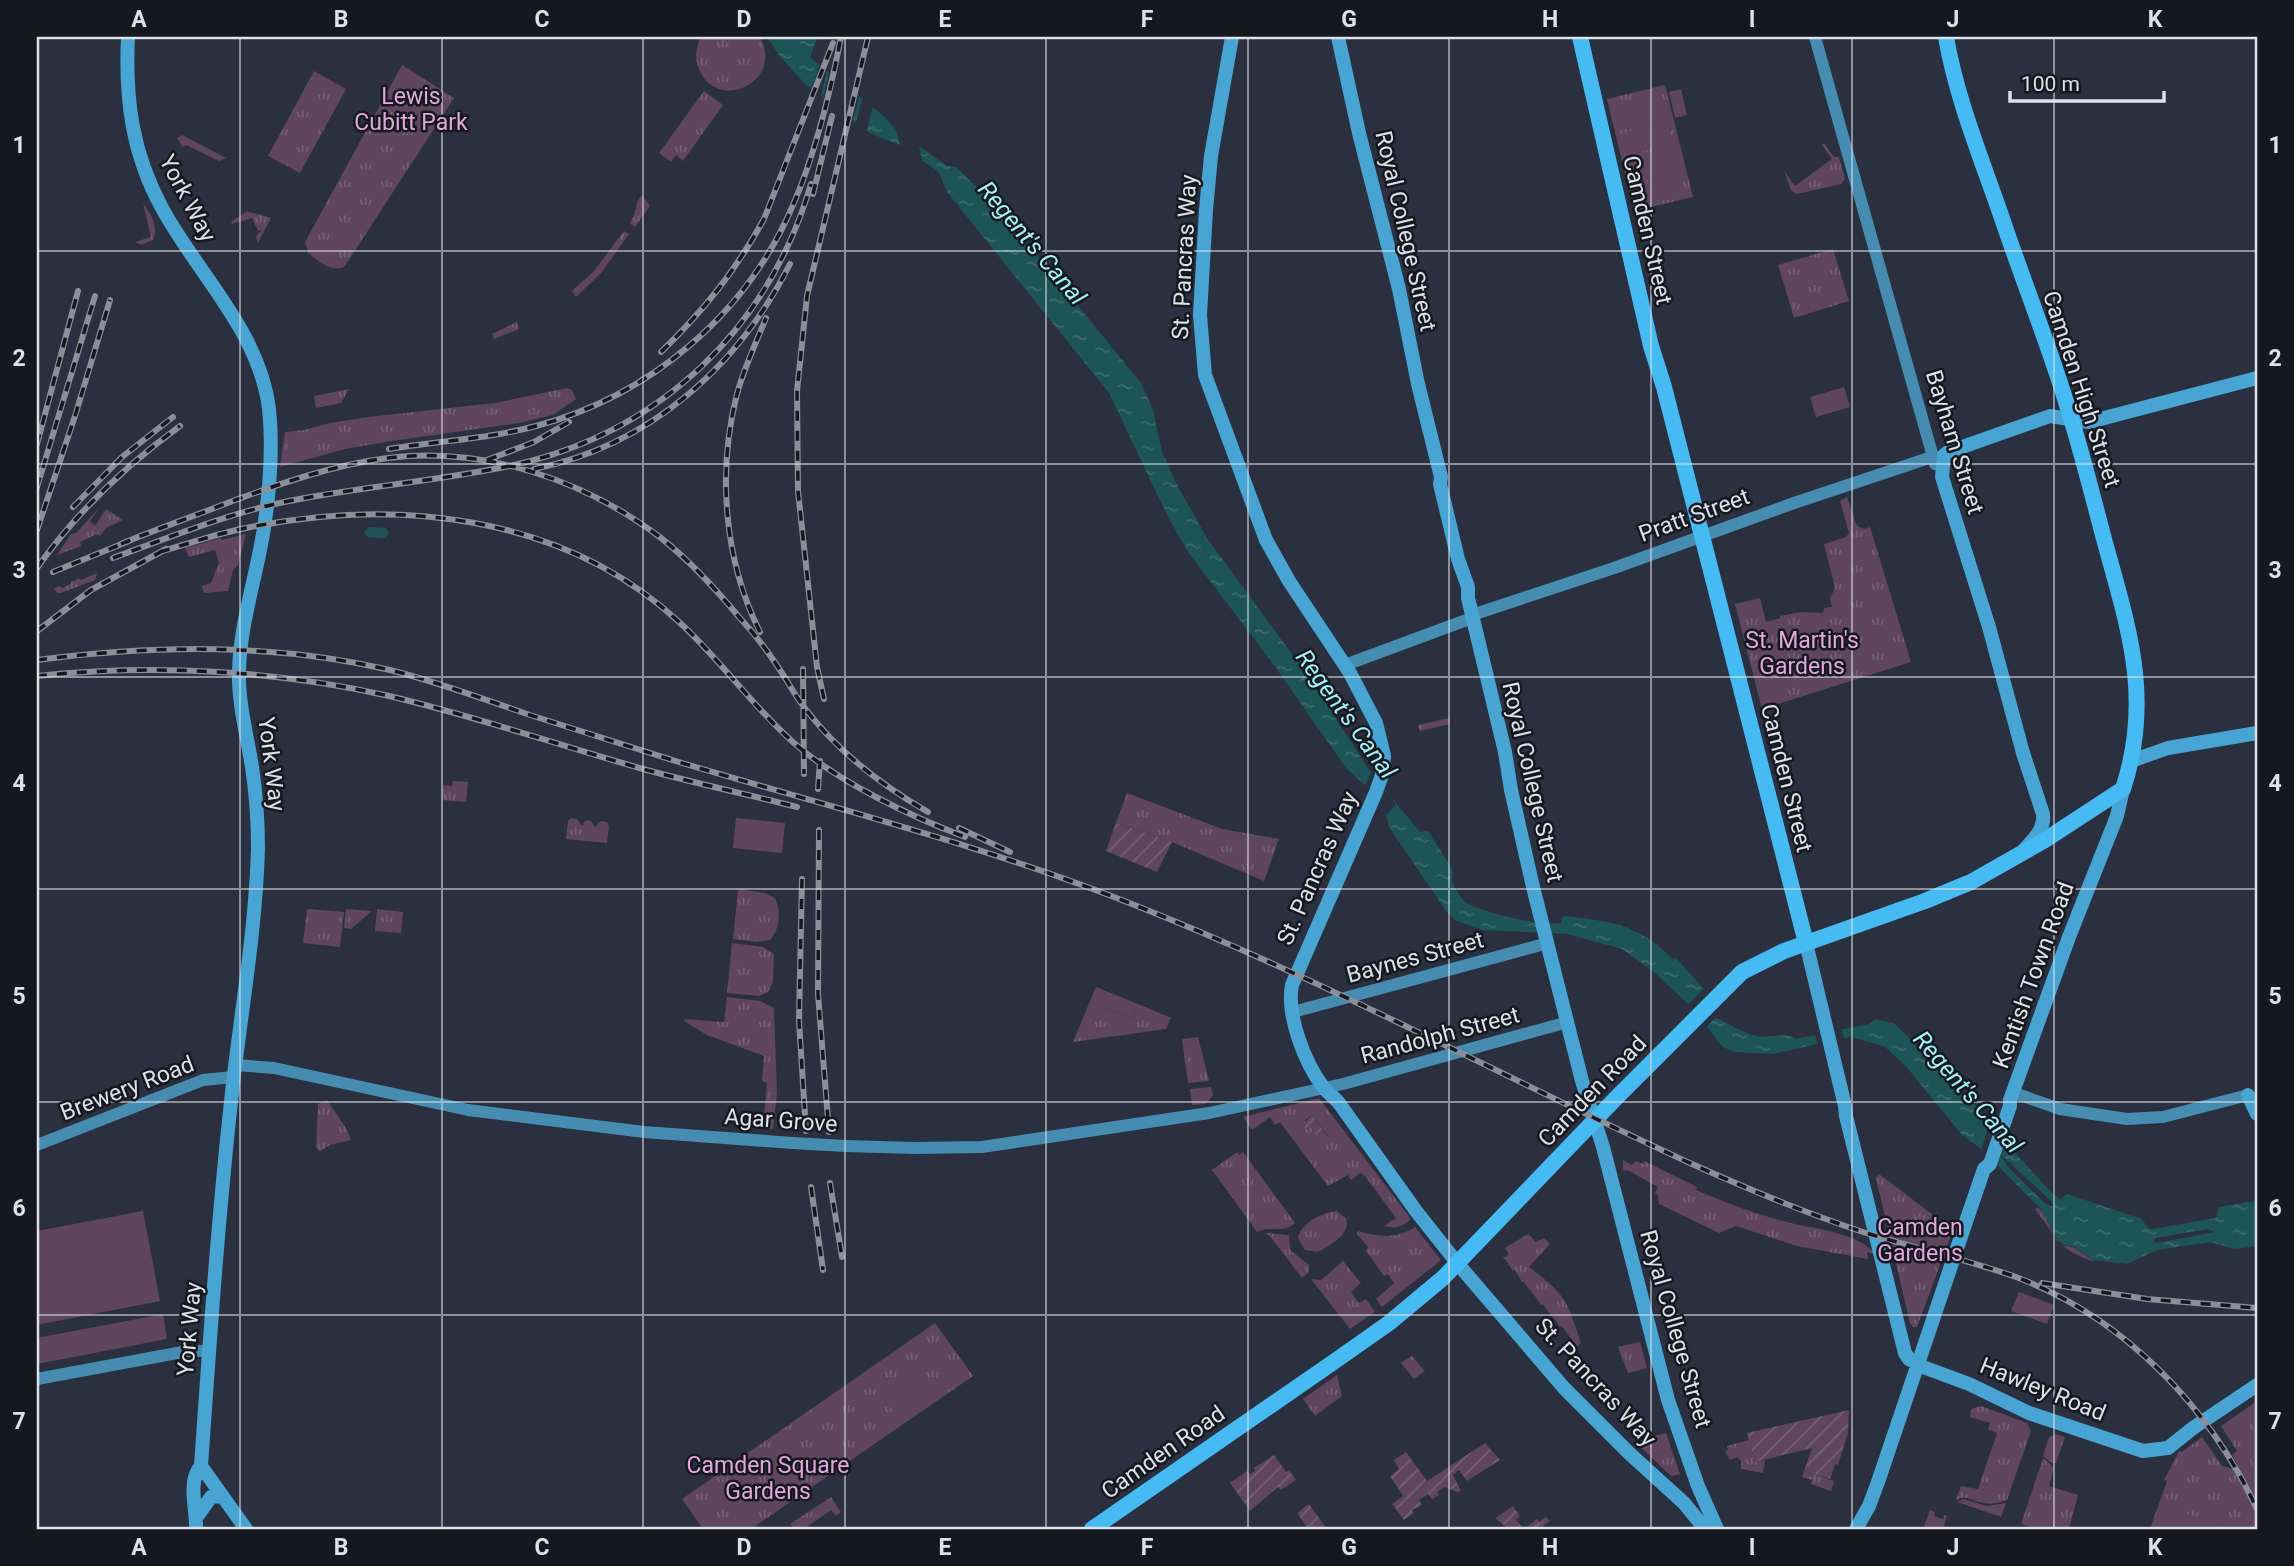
<svg xmlns="http://www.w3.org/2000/svg" width="2294" height="1566" font-family="Roboto,sans-serif">
<defs>
<pattern id="grass-tufts" width="24" height="20" patternUnits="userSpaceOnUse" patternTransform="scale(1.75)"><rect width="24" height="20" fill="#5f455d"/><path d="M3 7l-1-3M5 7V3M7 7l1-3M15 17l-1-3M17 17v-4M19 17l1-3" fill="none" stroke="#756074"/></pattern>
<pattern id="garden-furrows" width="10" height="10" patternUnits="userSpaceOnUse" patternTransform="scale(1.75)"><rect width="10" height="10" fill="#5f455d"/><path d="M-1 1l2-2M0 10L10 0M9 11l2-2" fill="none" stroke="#756074"/></pattern>
<pattern id="water-ripples" width="26" height="14" patternUnits="userSpaceOnUse" patternTransform="scale(1.75)"><rect width="26" height="14" fill="#1d5458"/><path d="M2 4q2-2 4 0t4 0M15 11q2-2 4 0t4 0" fill="none" stroke="#3d6c70"/></pattern>
</defs>
<rect width="100%" height="100%" fill="#2a303f"/>
<!-- grass -->
<path fill="url(#grass-tufts)" fill-rule="evenodd" d="M701 37H760C785 83 716 113 699 69 694 57 696 47 701 37Z
M402 65 454 98 345 266C332 274 319 261 308 253L305 242Z
M314 71 346 89 300 173 268 156Z
M1665 85 1693 197 1634 211 1607 99Z
M704 91 723 105 683 161 676 155 671 162 659 153Z
M182 135 226 158 219 161 186 145 183 147 177 138Z
M1824 143 1834 157H1839L1845 179 1841 184 1797 194 1791 190 1784 171 1795 186 1832 159 1822 145Z
M642 195 650 206 635 227 630 223C637 213 634 204 642 195Z
M143 203C151 215 159 226 153 240L141 245 135 242 151 237Z
M247 211 271 218 258 243 256 236 262 230 258 231 252 218 232 224 231 222Z
M624 231 629 234 601 273 576 297 572 291 594 271Z
M1833 249 1849 301 1794 318 1778 265Z
M517 322 519 329 494 339 492 334Z
M567 388 572 390 576 399 553 415 519 423 385 442 345 449 280 467 285 432 304 430 330 423 368 417 495 403Z
M349 389 341 403 316 408 314 396Z
M1847 497 1857 526 1864 529 1870 527 1911 662 1762 709 1735 604 1760 598 1766 622 1780 618V616L1802 612 1823 613 1824 608 1832 607 1830 598 1835 588 1824 544 1846 537 1849 533 1840 501Z
M100 507 90 521 95 526 106 509 123 520 106 528 100 536 97 534 80 542 81 546 57 555 71 534 76 533Z
M246 534 238 565 233 570 228 591 204 593 202 586 211 583 219 563 215 550 189 557 185 548 221 538 222 540Z
M97 573 95 580 61 593H57L54 588 60 586 62 588 71 584V581H75L78 578 81 580Z
M1449 718 1450 724 1420 731 1418 725Z
M453 781 468 782 466 802 442 800 443 785 452 786Z
M1127 793 1222 829 1279 839 1264 881 1172 842 1116 823Z
M571 818 577 819 582 826 585 821 590 820 595 827 601 821 607 822 609 826 607 843 566 839 568 821Z
M738 889 765 893 775 898C781 910 780 930 770 940L756 942 733 939Z
M307 909 344 912 340 947 303 943Z
M346 909 372 911 351 929 344 928Z
M377 909 403 912 401 933 375 931Z
M732 943 763 947 774 954 773 982 768 992 759 996 727 993Z
M727 997 760 1001 774 1008 777 1092 773 1129 763 1128 767 1083 762 1081 764 1056 707 1035 684 1021 685 1019 724 1022Z
M1090 1001 1132 1018 1138 1004 1171 1018 1166 1029 1073 1042Z
M1198 1037 1209 1081 1188 1083 1182 1039Z
M1211 1087 1213 1095 1206 1104 1192 1105 1190 1089Z
M1319 1098 1411 1219C1402 1227 1396 1229 1384 1226L1396 1218 1365 1176 1360 1173 1351 1180 1348 1175 1328 1186 1280 1122 1275 1125 1270 1117 1252 1130 1243 1117ZM1312 1115 1329 1137 1322 1142 1310 1126 1306 1129 1305 1120Z
M327 1100 346 1128 351 1140 330 1145 320 1151 316 1148 318 1104Z
M1237 1152 1239 1155 1243 1152 1295 1223C1284 1234 1269 1225 1257 1232L1212 1170Z
M1623 1160 1632 1165 1636 1161 1643 1164 1644 1161 1697 1187 1696 1190C1724 1202 1753 1213 1783 1221 1814 1230 1854 1230 1877 1255L1867 1252 1868 1259 1797 1246 1736 1226 1719 1233 1659 1204 1658 1195 1655 1193 1658 1187 1627 1170 1623 1171Z
M1879 1174 1953 1230 1917 1327H1913L1910 1323 1876 1178Z
M2037 1207 2043 1212 2056 1240 2064 1246 2073 1247 2095 1262C2055 1248 2058 1239 2035 1209Z
M1336 1211 1346 1218C1351 1234 1331 1245 1318 1252L1305 1250 1298 1238C1301 1223 1321 1213 1336 1211Z
M1415 1227 1441 1260 1382 1307 1376 1299 1394 1283 1388 1274 1384 1276 1366 1251 1368 1247 1357 1234 1358 1231C1378 1237 1398 1239 1415 1227Z
M1268 1233 1289 1235 1290 1250 1309 1265V1272L1302 1278 1269 1235 1266 1234Z
M1528 1234 1536 1242 1544 1238 1550 1244 1529 1267C1566 1295 1567 1300 1581 1343L1577 1347 1562 1326 1560 1327C1555 1318 1549 1314 1543 1304L1541 1305C1535 1295 1530 1291 1524 1282H1522L1515 1270 1513 1271 1505 1259 1502 1258 1509 1255 1505 1248Z
M1343 1261 1361 1283 1351 1292 1359 1303 1366 1299 1375 1312 1350 1329 1311 1279 1321 1280Z
M935 1323 973 1376 751 1529H703L682 1499Z
M1640 1342 1647 1368 1628 1373 1618 1347Z
M1412 1356 1425 1371 1414 1379 1401 1363Z
M1337 1375 1342 1396 1315 1416 1303 1399Z
M2257 1401V1528L2150 1529 2167 1481 2164 1480 2179 1451 2182 1452 2202 1437 2222 1466 2241 1471 2232 1455 2237 1451 2221 1426Z
M1981 1406 2027 1423 2031 1431 2007 1500C2000 1502 1992 1505 1984 1503 1973 1502 1967 1494 1956 1500L1961 1486 1978 1489 1997 1433 1988 1429 1990 1423 1970 1417 1971 1409Z
M1666 1433 1680 1474 1671 1476 1636 1443 1637 1440Z
M2056 1434 2065 1437 2056 1463H2052L2043 1456 2049 1437Z
M1749 1440 1755 1462 1765 1460 1763 1473 1741 1469V1461L1737 1457 1730 1460 1725 1451 1728 1450 1727 1446Z
M2043 1458 2054 1468 2049 1486 2078 1495 2069 1529H2037L2021 1524Z
M1804 1471 1834 1481 1831 1491 1811 1484 1812 1480 1802 1477Z
M831 1497 841 1512 836 1516 831 1510 804 1529H794L790 1524Z
M1963 1499 1987 1506 2006 1503 2001 1517 1957 1502Z
M1930 1510 1935 1512 1934 1516 1943 1519 1945 1515 1947 1516 1943 1529H1923Z"/>
<!-- garden -->
<path fill="url(#garden-furrows)" d="M1116 823 1172 842 1157 872 1106 851Z
M1312 1115 1329 1138 1322 1143 1310 1127 1306 1129 1302 1125Z
M1849 1410 1848 1433 1838 1465 1835 1464 1830 1479 1804 1471 1812 1448 1755 1462 1747 1433Z
M1485 1443 1500 1460 1467 1481 1459 1470 1453 1475 1461 1491 1457 1492 1445 1487 1437 1492 1439 1495 1432 1499 1428 1494 1419 1500 1422 1505 1412 1510 1414 1513 1404 1520 1392 1504 1403 1496 1390 1476 1399 1469 1394 1460 1406 1452 1427 1481Z
M1274 1455 1286 1472 1289 1470 1296 1480 1281 1490 1278 1487 1250 1511 1230 1483 1247 1471 1250 1474 1255 1471 1254 1468Z
M1309 1504 1327 1529H1308L1297 1513Z
M1513 1506 1520 1516 1516 1520 1524 1529 1537 1519 1540 1522 1546 1517 1550 1521 1543 1526 1545 1529H1508L1495 1518Z"/>
<!-- pitch -->
<path fill="#5f455d" d="M1681 89 1687 115 1675 118 1669 92Z
M1661 96 1667 118 1622 130 1616 107Z
M1668 121 1673 144 1628 155 1622 133Z
M1674 147 1680 170 1634 181 1629 159Z
M1680 173 1686 195 1641 207 1635 185Z
M1829 280 1842 286 1832 305 1819 298Z
M1844 387 1850 407 1816 417 1810 397Z
M736 818 785 823 782 853 733 848Z
M1096 987 1138 1004 1132 1018 1090 1001Z
M143 1211 160 1301 37 1325V1231Z
M2019 1292 2054 1305 2047 1324 2011 1311Z
M163 1314 167 1339 37 1364V1338Z
M917 1379 930 1399 899 1419 885 1400Z
M2182 1512 2232 1528V1529H2176Z"/>
<!-- water -->
<path fill="url(#water-ripples)" fill-rule="evenodd" d="M767 37H818L810 57 886 118 896 130 947 166 956 167 1014 223 1022 237 1141 383 1153 410 1162 452 1177 485 1207 538 1311 680 1371 773 1420 832 1428 831 1453 870 1452 882C1455 888 1459 896 1464 901 1478 912 1543 927 1561 923L1562 917 1565 916C1614 922 1636 923 1674 960L1676 958 1704 989 1716 1018C1729 1023 1741 1033 1757 1036 1771 1039 1785 1031 1796 1039L1869 1024 1876 1019 1895 1024 1987 1117H1992L1989 1127C2012 1148 2032 1172 2054 1195L2061 1199 2067 1194 2142 1219 2148 1228 2152 1229 2216 1218 2219 1207 2255 1201 2257 1202V1246L2234 1249 2211 1242 2157 1250 2127 1264 2093 1260 2073 1246 2064 1245 2057 1239 2041 1209 1980 1148 1962 1135 1904 1064 1884 1046 1851 1037 1772 1054 1735 1052 1723 1047 1688 1004 1654 972 1622 949 1567 934 1483 930 1455 920 1446 911 1389 827C1385 798 1365 786 1346 768L1271 661 1188 552 1169 519 1109 393 947 192 939 173 932 167 899 145 870 133 805 84 779 55ZM1999 1153 2052 1202 2054 1207 2046 1204 2009 1168ZM2208 1229 2215 1232 2157 1243 2153 1241 2156 1238Z
M368 527 386 528 389 534 384 538 368 537 364 533Z"/>
<!-- pier -->
<path fill="#2a303f" d="M821 61 828 67 820 100 810 93Z
M830 69 860 94 852 124 822 102Z
M863 96 873 105 866 135 855 126Z
M896 128H899L918 141 923 165 901 150Z
M1371 773 1396 804 1385 817 1364 788Z
M1704 989 1710 995 1718 1015 1705 1028 1685 1007Z
M1841 1028 1845 1042 1818 1048 1815 1034Z
M1992 1117 1995 1119 1993 1126 2007 1138 1995 1170 1980 1153Z"/>
<g fill="none" stroke-linecap="round" stroke-linejoin="round">
<!-- secondary -->
<path stroke="#468cb0" stroke-width="12" d="M1815 37 1935 464
M1472 615 1614 568 1794 503 1932 457
M1345 665 1472 618
M1293 1012 1548 943
M236 1065 274 1068 468 1110 644 1132 793 1143
M2014 1093 2060 1109 2127 1119 2163 1117 2248 1095
M37 1145 203 1080 234 1077
M845 1146 915 1148 982 1147 1209 1113 1343 1084 1568 1022
M37 1379 188 1351H210"/>
<!-- primary -->
<path stroke="#47a4d3" stroke-width="14" d="M128 37C125 99 132 153 162 208 197 273 260 332 269 409 274 454 268 513 259 555 251 594 240 631 239 671 238 703 247 735 252 767 256 793 258 821 258 848 256 924 243 1000 234 1075 219 1205 210 1336 201 1466 187 1481 197 1510 196 1529
M1232 37 1211 156 1206 210 1200 315 1205 375 1266 540 1289 581 1350 673 1376 723 1384 756 1382 775 1376 792 1292 985C1286 1015 1305 1063 1323 1087 1328 1093 1334 1097 1339 1103L1416 1211 1458 1264 1564 1388 1630 1454 1684 1503 1705 1529
M1338 37 1359 133 1399 289 1418 384 1441 477 1440 484 1458 559 1468 587V598L1505 752 1511 790 1533 887 1582 1081 1603 1147 1668 1400 1698 1486 1717 1529
M2131 761 2168 748 2257 733
M2024 850C2033 839 2045 830 2043 814L2023 753 1989 627 1942 477 1944 455 1948 452 2050 416 2089 422 2257 378
M1806 943 1845 1106 1846 1116 1905 1353 1909 1359 1923 1367 1969 1384 2029 1413 2143 1451 2168 1448 2193 1428 2257 1385
M2248 1095 2257 1114
M201 1466 246 1529
M196 1518 211 1497 222 1496
M1856 1529 1869 1506 1878 1482 1972 1204 1984 1169 1990 1164 2010 1106V1100L2069 937 2117 816 2123 789"/>
<!-- highway -->
<path stroke="#45baf3" stroke-width="16" d="M1580 37 1651 346 1664 387 1806 943
M1092 1529 1335 1361 1389 1323 1443 1278 1618 1096 1742 972 1784 951 1925 901 1971 882 2045 840 2123 789C2153 697 2128 627 2104 539 2092 494 2081 449 2067 405 2049 346 2026 288 2006 230 1985 167 1957 102 1946 37"/>
<defs>
<path id="rail" d="M813 194 832 116
M661 352C704 310 735 272 764 219L833 43
M37 444 78 291
M389 449C438 441 488 439 536 426 650 396 747 314 793 205 816 152 830 94 841 37
M487 460 534 442 569 422
M534 469C649 446 738 367 790 264
M37 487 95 296
M73 507 122 457 173 417
M37 530 75 416 110 300
M121 544C157 529 194 516 230 502 282 483 333 465 388 458 484 446 585 480 661 538 690 561 715 588 739 617 753 632 767 650 778 667 787 680 794 694 804 707 837 751 881 785 928 812
M160 552C187 544 213 535 241 529 391 497 561 513 678 621 720 659 752 706 794 743 838 782 910 816 965 837
M113 558C170 537 229 513 289 501 364 486 440 481 514 465 661 432 769 328 811 184
M37 568C76 513 125 466 180 426
M53 572 129 541
M37 631 91 590 166 549
M760 632C724 560 717 472 737 394 744 368 756 343 766 318
M37 660C155 645 273 643 390 670 438 682 483 699 530 715 580 731 631 747 682 763 834 808 989 847 1137 906 1327 981 1507 1079 1692 1164 1748 1189 1805 1213 1863 1232 1914 1248 1966 1259 2016 1277 2123 1317 2209 1406 2257 1509
M803 669 804 774
M37 676C153 664 275 670 389 696 475 716 558 745 643 769 694 783 746 794 797 807
M824 699 817 667 798 491 797 391 807 296 868 37
M818 789 820 761
M959 828 1010 852
M819 830 818 994 829 1132
M802 879 799 1021 806 1131
M830 1183 842 1257
M811 1187 823 1270
M2042 1283 2147 1299 2257 1308"/>
</defs>
<!-- rail casing -->
<use href="#rail" stroke="#8a8f9b" stroke-width="6"/>
<!-- rail -->
<use href="#rail" stroke="#15181f" stroke-width="3.5" stroke-dasharray="10" stroke-linecap="butt"/>
<!-- secondary-bridge -->
<path stroke="#468cb0" stroke-width="12" d="M793 1143 845 1146"/>
</g>
<!-- grid -->
<path fill="none" stroke="#dce1ea" stroke-width="2" stroke-opacity="0.55" d="M240 37V1529M442 37V1529M643 37V1529M845 37V1529M1046 37V1529M1248 37V1529M1449 37V1529M1651 37V1529M1852 37V1529M2054 37V1529M37 251H2257M37 464H2257M37 677H2257M37 889H2257M37 1102H2257M37 1315H2257"/>
<g text-anchor="middle" stroke-width="5" stroke-linejoin="round" paint-order="stroke">
<!-- park labels -->
<g font-size="23" fill="#e3a7de" stroke="#15181f">
<text x="411" y="104">Lewis<tspan x="411" dy="26">Cubitt Park</tspan></text>
<text x="1802" y="648">St. Martin's<tspan x="1802" dy="26">Gardens</tspan></text>
<text x="1920" y="1235">Camden<tspan x="1920" dy="26">Gardens</tspan></text>
<text x="768" y="1473">Camden Square<tspan x="768" dy="26">Gardens</tspan></text>
</g>
<!-- street labels -->
<g font-size="23" fill="#dce1ea" stroke="#15181f">
<text transform="translate(188 198) rotate(62)" y="8">York Way</text>
<text transform="translate(1648 230) rotate(77)" y="8">Camden Street</text>
<text transform="translate(1406 231) rotate(77)" y="8">Royal College Street</text>
<text transform="translate(1184 257) rotate(-87)" y="8">St. Pancras Way</text>
<text transform="translate(2082 389) rotate(72)" y="8">Camden High Street</text>
<text transform="translate(1955 442) rotate(73)" y="8">Bayham Street</text>
<text transform="translate(1694 515) rotate(-20)" y="8">Pratt Street</text>
<text transform="translate(272 764) rotate(83)" y="8">York Way</text>
<text transform="translate(1787 778) rotate(76)" y="8">Camden Street</text>
<text transform="translate(1533 782) rotate(77)" y="8">Royal College Street</text>
<text transform="translate(1317 868) rotate(-66)" y="8">St. Pancras Way</text>
<text transform="translate(1415 957) rotate(-15)" y="8">Baynes Street</text>
<text transform="translate(2033 975) rotate(-70)" y="8">Kentish Town Road</text>
<text transform="translate(1440 1035) rotate(-15)" y="8">Randolph Street</text>
<text transform="translate(127 1088) rotate(-21)" y="8">Brewery Road</text>
<text transform="translate(1592 1091) rotate(-46)" y="8">Camden Road</text>
<text transform="translate(781 1120) rotate(4)" y="8">Agar Grove</text>
<text transform="translate(189 1329) rotate(-85)" y="8">York Way</text>
<text transform="translate(1676 1329) rotate(74)" y="8">Royal College Street</text>
<text transform="translate(1596 1382) rotate(47)" y="8">St. Pancras Way</text>
<text transform="translate(2043 1389) rotate(22)" y="8">Hawley Road</text>
<text transform="translate(1163 1452) rotate(-35)" y="8">Camden Road</text>
</g>
<!-- water labels -->
<g font-size="24" font-style="italic" fill="#a0f3fa" stroke="#15181f">
<text transform="translate(1032 243) rotate(50)" y="8">Regent's Canal</text>
<text transform="translate(1346 714) rotate(54)" y="8">Regent's Canal</text>
<text transform="translate(1968 1092) rotate(49)" y="8">Regent's Canal</text>
</g>
</g>
<!-- border -->
<rect width="2294" height="1566" fill="none" stroke="#15181f" stroke-width="77"/>
<!-- scale -->
<path d="M2010 91v10h154v-10" fill="none" stroke="#dce1ea" stroke-width="3.5"/>
<text x="2021" y="91" font-size="21" fill="#dce1ea" stroke="#15181f" stroke-width="5" paint-order="stroke">100 m</text>
<rect x="38" y="38" width="2218" height="1490" fill="none" stroke="#dce1ea" stroke-width="2.5"/>
<g font-size="23" text-anchor="middle" font-weight="bold" fill="#dce1ea">
<text x="139" y="27">A</text>
<text x="341" y="27">B</text>
<text x="542" y="27">C</text>
<text x="744" y="27">D</text>
<text x="945" y="27">E</text>
<text x="1147" y="27">F</text>
<text x="1349" y="27">G</text>
<text x="1550" y="27">H</text>
<text x="1752" y="27">I</text>
<text x="1953" y="27">J</text>
<text x="2155" y="27">K</text>
<text x="19" y="153">1</text>
<text x="2275" y="153">1</text>
<text x="19" y="366">2</text>
<text x="2275" y="366">2</text>
<text x="19" y="578">3</text>
<text x="2275" y="578">3</text>
<text x="19" y="791">4</text>
<text x="2275" y="791">4</text>
<text x="19" y="1004">5</text>
<text x="2275" y="1004">5</text>
<text x="19" y="1216">6</text>
<text x="2275" y="1216">6</text>
<text x="19" y="1429">7</text>
<text x="2275" y="1429">7</text>
<text x="139" y="1555">A</text>
<text x="341" y="1555">B</text>
<text x="542" y="1555">C</text>
<text x="744" y="1555">D</text>
<text x="945" y="1555">E</text>
<text x="1147" y="1555">F</text>
<text x="1349" y="1555">G</text>
<text x="1550" y="1555">H</text>
<text x="1752" y="1555">I</text>
<text x="1953" y="1555">J</text>
<text x="2155" y="1555">K</text>
</g>
</svg>
